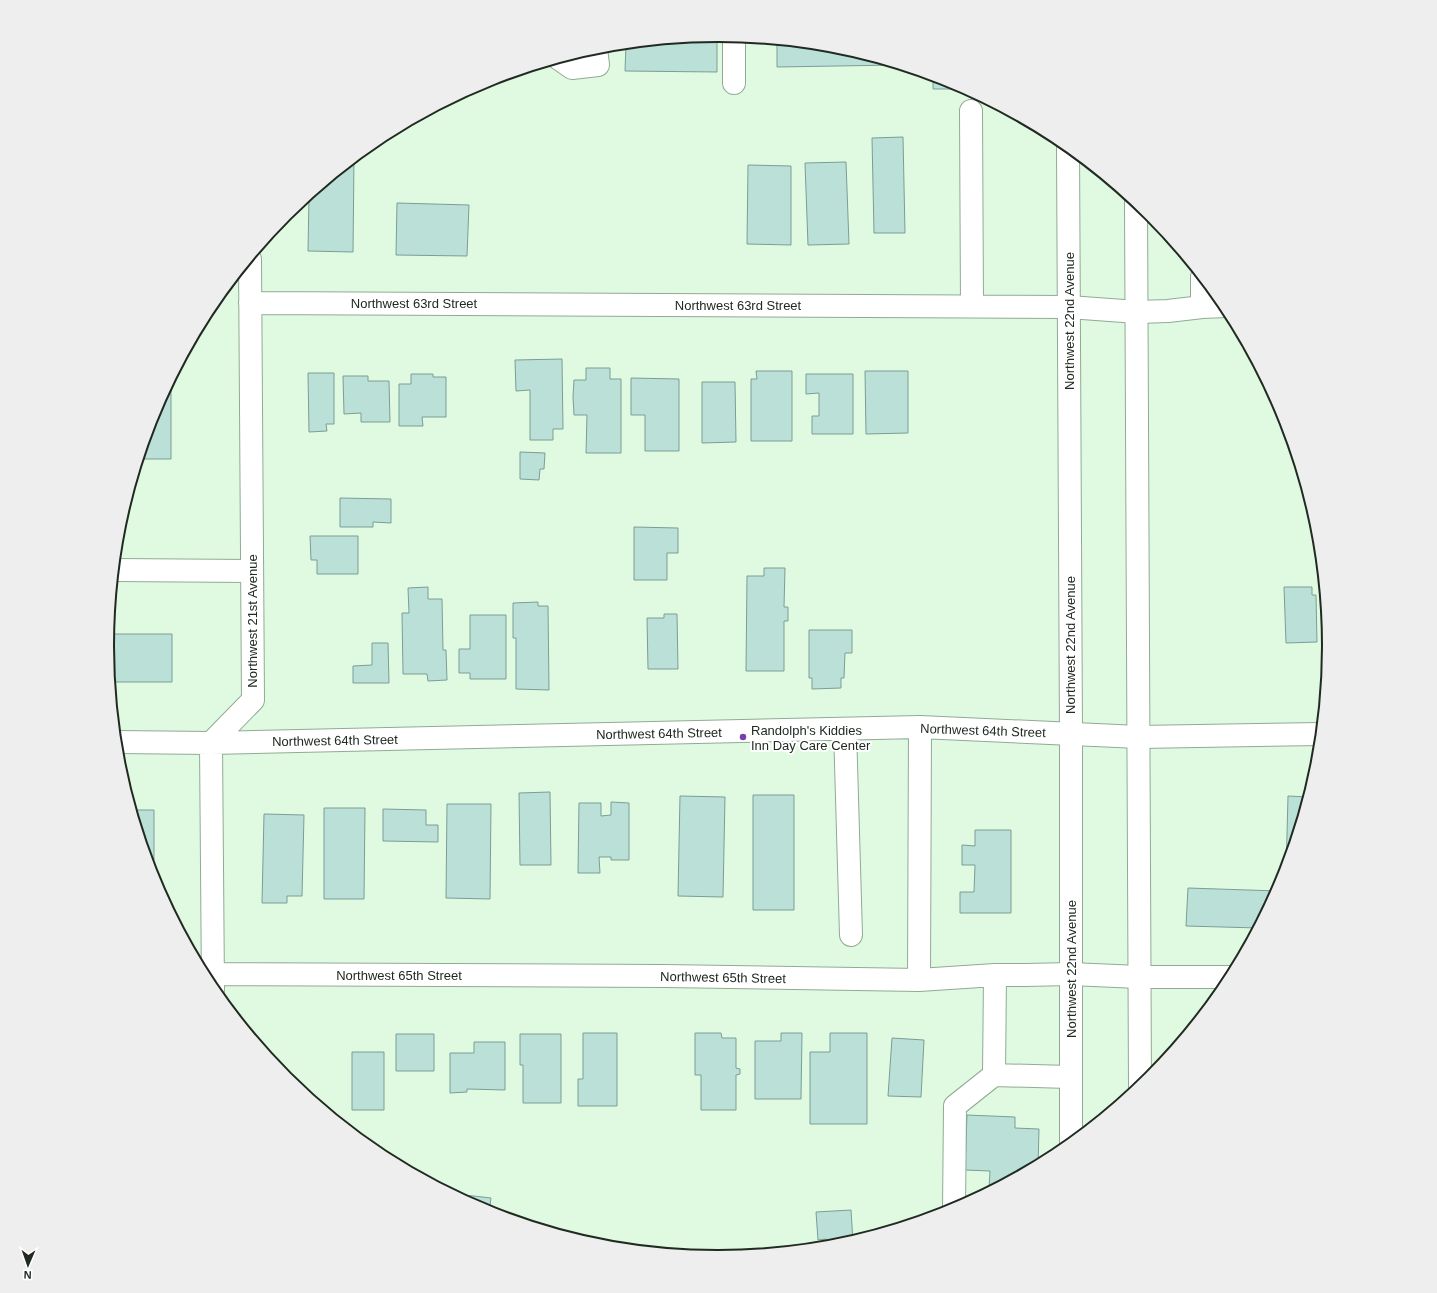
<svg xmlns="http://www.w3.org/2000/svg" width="1437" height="1293" font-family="Arial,sans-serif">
<rect width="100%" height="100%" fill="#e0fae2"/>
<!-- building -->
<path fill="#bae0d7" stroke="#7a9e96" d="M717 35V72L625 71 626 44Z
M777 41 838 47 897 65 777 67Z
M933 76 953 82 967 89H933Z
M903 137 905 233H874L872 138Z
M354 158 353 252 308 251 309 196Z
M846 162 849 244 808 245 805 163Z
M748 165 791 166V245L747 244Z
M397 203 469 205 467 256 396 255Z
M562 359 563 429H553V440H530V390L516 391 515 360Z
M586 368H610V379H621V453H586L587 415H574L573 397 574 380H586Z
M756 371H792V441H751V379H757Z
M865 371H908V433L866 434Z
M308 373H334V424H326L327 431 309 432Z
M411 374H433V377H446V417H422L423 426H399V384H411Z
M806 374H853V434H812V416H819V393L806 394Z
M343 376H368V381H389L390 422H361V413L344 414Z
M631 378 679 379V451H645V415H631Z
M171 379V459H139L154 412Z
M702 382H735L736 442 702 443Z
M520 452 545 453 544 469H540L539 480 520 479Z
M340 498 391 499V523L373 522V527H340Z
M634 527 678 528V553H667V580H634Z
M310 536H358V574H317V560H311Z
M764 568H785L784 607H788V621H784V671H746L747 576H764Z
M428 587V599H442L443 650H446L447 680 428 681 427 674H403L402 613H409L408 588Z
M1284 587H1312V595H1316L1317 642 1286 643Z
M538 602V606H548L549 690 516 689V638H513V603Z
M664 614H677L678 669H648L647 618H664Z
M1323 614H1327L1330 647 1327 681H1325Z
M470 615H506V679H470V673H459V649H470Z
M809 630H852V653H845L844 678H841V688L812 689V678H809Z
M108 634H172V682H110L107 646Z
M372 643H388L389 683H353V666L372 665Z
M550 792 551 865H520L519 793Z
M753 795H794V910H753Z
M680 796 725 797 723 897 678 896Z
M1288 796 1309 797 1286 873Z
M611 802 629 803V860H611V857H599L600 873H578L579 803H601V816L611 815Z
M447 804H491L490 899 446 898Z
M324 808H365L364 899H324Z
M383 809 426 810V825H438V842L383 841Z
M132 810H154V860H147Z
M264 814 304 815 302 896H287V903H262Z
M975 830H1011V913H960V892H974L975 865H962V845L975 846Z
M1188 888 1278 891 1258 928 1186 926Z
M583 1033H617V1106H578V1079H583Z
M695 1033H721L722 1038H736V1068L740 1069V1074L736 1075V1110H701V1075H695Z
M781 1033H802L801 1099H755V1041H781Z
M830 1033H867V1124H810V1052H830Z
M396 1034H434V1071H396Z
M520 1034H561V1103H523V1065H520Z
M892 1038 924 1040 921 1097 888 1096Z
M474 1042H505V1090L467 1089V1092L450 1093V1053H474Z
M352 1052H384V1110H352Z
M967 1115 1015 1117V1128L1039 1129 1038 1166 1028 1171H1019V1176L994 1190 989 1189 990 1171 965 1170Z
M465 1195 491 1198 489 1213 464 1201Z
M851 1210 853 1242 838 1246 827 1247 826 1239 818 1240 816 1212Z
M696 1253H735V1256L718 1258 696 1256Z"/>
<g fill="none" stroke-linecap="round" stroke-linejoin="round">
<defs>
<path id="minor" d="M734 36V83
M559 59 572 68 598 65 596 48
M971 111 972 306
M250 303 1069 307 1137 312 1168 311 1202 307 1227 306
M1202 307V277
M114 570 252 571
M845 729 851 935
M116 742 211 743 920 727 1139 737 1321 734
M213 974 664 976 919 980 995 975H1025L1071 974 1139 977H1232
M995 975 994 1075 1070 1077
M919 980 920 727
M213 990 211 743 253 700 250 259
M954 1211 955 1106 994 1075"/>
<path id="major" d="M1068 146 1071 733V1145
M1136 202 1140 1088"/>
</defs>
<!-- minor casing -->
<use href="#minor" stroke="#91aa94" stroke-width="24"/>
<!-- major casing -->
<use href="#major" stroke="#91aa94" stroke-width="24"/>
<!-- minor -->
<use href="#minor" stroke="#fff" stroke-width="22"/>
<!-- major -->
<use href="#major" stroke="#fff" stroke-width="22"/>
</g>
<!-- markers -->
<circle fill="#783eb4" stroke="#fff" stroke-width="1.5" cx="743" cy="737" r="4"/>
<g text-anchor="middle" stroke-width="4" stroke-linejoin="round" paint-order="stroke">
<!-- street labels -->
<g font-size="13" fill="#202a21" stroke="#fff">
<text x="414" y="308">Northwest 63rd Street</text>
<text x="738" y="310">Northwest 63rd Street</text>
<text transform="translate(1069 321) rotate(-90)" y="5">Northwest 22nd Avenue</text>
<text transform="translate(252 621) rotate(-90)" y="5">Northwest 21st Avenue</text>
<text transform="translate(1070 645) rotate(-90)" y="5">Northwest 22nd Avenue</text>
<text transform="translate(983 730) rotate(2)" y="5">Northwest 64th Street</text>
<text transform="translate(659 733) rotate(-1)" y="5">Northwest 64th Street</text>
<text transform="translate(335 740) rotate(-1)" y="5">Northwest 64th Street</text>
<text transform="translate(1071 969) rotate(-90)" y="5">Northwest 22nd Avenue</text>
<text x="399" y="980">Northwest 65th Street</text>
<text transform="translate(723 977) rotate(1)" y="5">Northwest 65th Street</text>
</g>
<!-- poi labels -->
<g font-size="13" fill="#202a21" stroke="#fff" text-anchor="start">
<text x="751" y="735">Randolph's Kiddies<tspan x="751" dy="15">Inn Day Care Center</tspan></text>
</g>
</g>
<!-- crop -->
<path d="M0 0H1437V1293H0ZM114 646a604 604 0 1 1 1208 0a604 604 0 1 1-1208 0Z" fill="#edeeed" fill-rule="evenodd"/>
<path fill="none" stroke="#202a21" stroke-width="2" d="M114 646a604 604 0 1 1 1208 0a604 604 0 1 1-1208 0Z"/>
<!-- north arrow -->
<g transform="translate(28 1265) rotate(182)" stroke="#ffffff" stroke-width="3" paint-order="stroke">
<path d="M0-3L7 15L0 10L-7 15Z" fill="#202a21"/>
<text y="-6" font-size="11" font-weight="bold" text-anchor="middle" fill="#202a21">N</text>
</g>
</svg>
